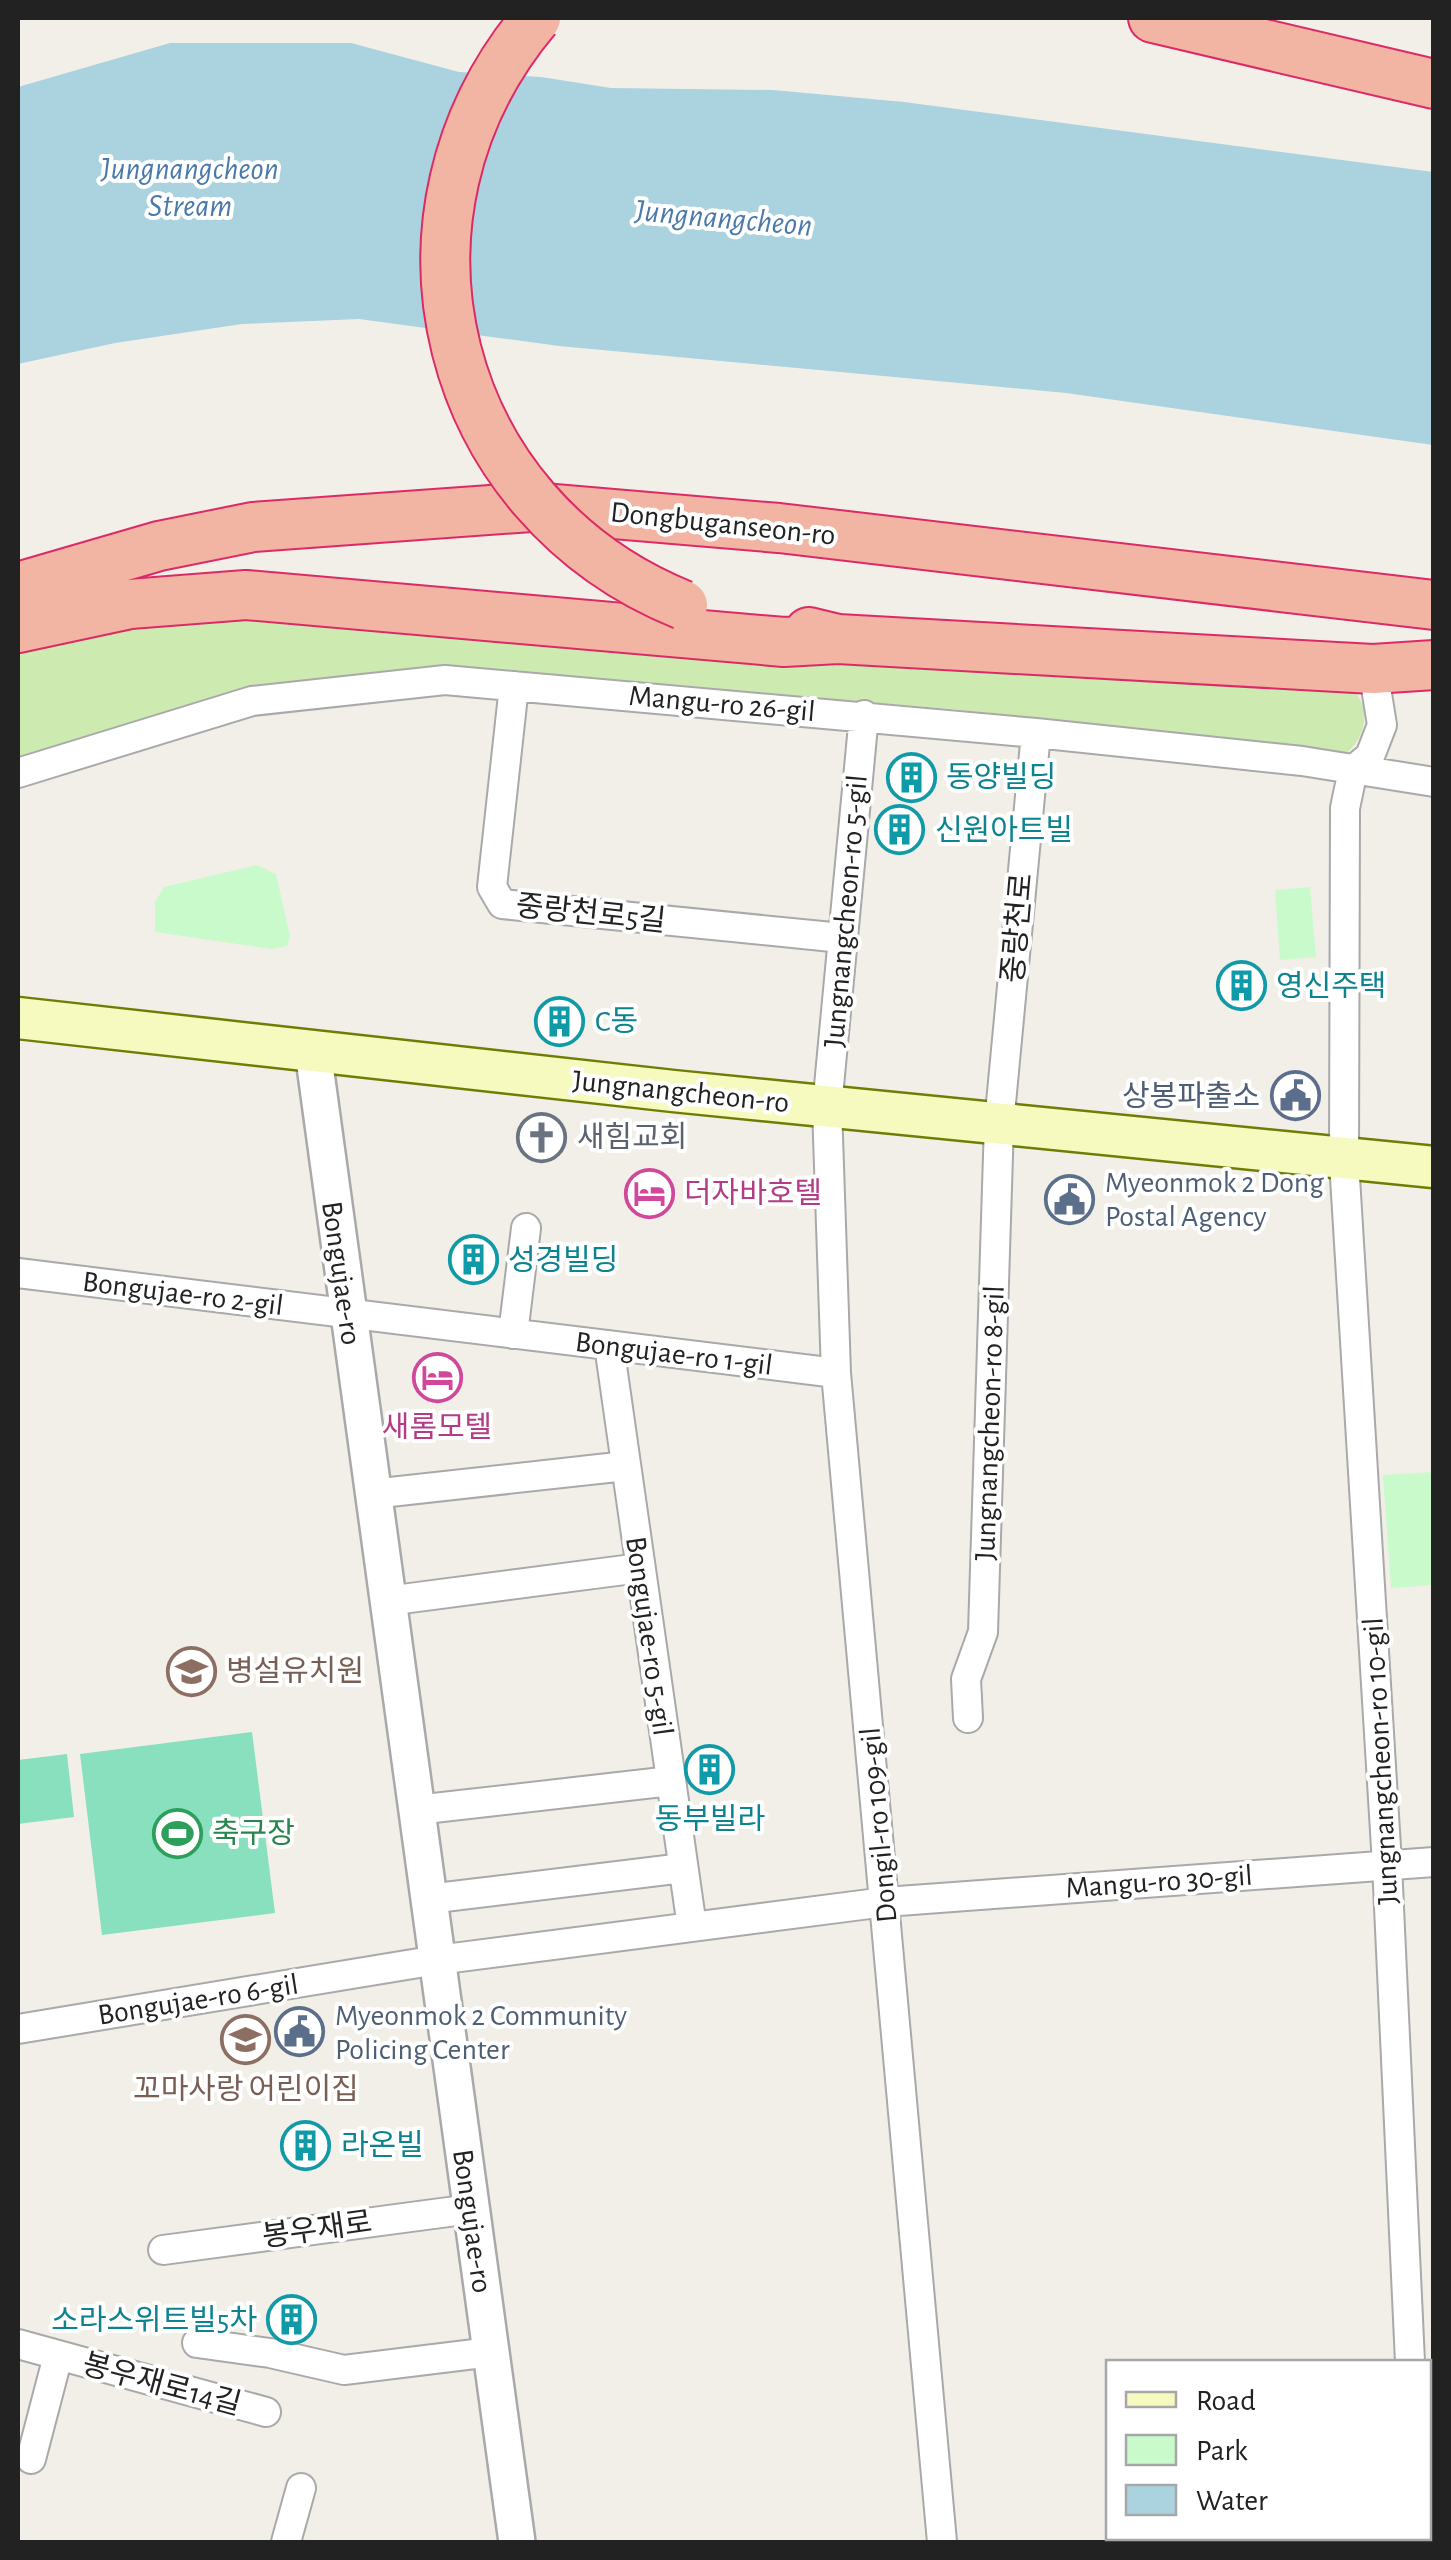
<svg xmlns="http://www.w3.org/2000/svg" width="1451" height="2560" font-family="'Alegreya Sans','Noto Sans KR',sans-serif">
<rect width="100%" height="100%" fill="#f2efe9"/>
<!-- grass -->
<path fill="#cdebb0" d="M166 613 1353 689C1373 712 1365 742 1340 758L1297 747 952 709 449 669 280 683 18 764V647Z"/>
<!-- park -->
<path fill="#c8facc" d="M257 865 276 874 290 936 287 946 272 949 155 932V902L164 887Z
M1310 887 1316 957 1280 960 1275 890Z
M1433 1472V1585L1391 1588 1383 1475Z"/>
<!-- pitch -->
<path fill="#88e0be" d="M252 1732 275 1913 102 1935 80 1754Z
M67 1754 74 1817 18 1824V1760Z"/>
<!-- water -->
<path fill="#aad3df" d="M170 43H351L459 72 541 77 611 88 773 90 904 102 1433 172V445L1066 393 559 346 359 319 242 324 115 343 18 364V87Z"/>
<g fill="none" stroke-linecap="round" stroke-linejoin="round">
<defs>
<path id="minor" d="M1373 669 1382 725 1370 756 1353 770 1345 808 1344 1161 1387 1864 1410 2362
M514 686 492 887 502 904 842 938
M864 715 827 1107 836 1373 942 2542
M18 773 252 701 445 680 1036 733 1302 761 1434 782
M18 1273 836 1373
M513 1334 526 1228
M609 1345 692 1927
M372 1494 626 1466
M387 1601 640 1568
M968 1718 966 1679 983 1632 999 1124 1036 733
M416 1810 671 1781
M428 1899 683 1868
M18 2029 437 1960 885 1902 1434 1862
M163 2250 471 2209
M197 2343 270 2353 344 2370 491 2352
M18 2344 266 2412
M31 2459 58 2356
M1418 2538 1419 2542
M286 2542 301 2488"/>
<path id="tertiary" d="M313 1051 517 2542"/>
<path id="secondary" d="M18 1018 673 1091 1434 1167"/>
<path id="trunk" d="M1153 18 1434 84
M18 587 159 546 253 527 531 507 779 528 1434 605
M18 628 130 604 246 595 784 642 838 639
M809 632 838 639 1373 669 1434 665"/>
</defs>
<!-- minor casing -->
<use href="#minor" stroke="#a9a9a9" stroke-width="32"/>
<!-- tertiary casing -->
<use href="#tertiary" stroke="#a9a9a9" stroke-width="40"/>
<!-- secondary casing -->
<use href="#secondary" stroke="#707d05" stroke-width="45"/>
<!-- trunk casing -->
<use href="#trunk" stroke="#dc2a67" stroke-width="52"/>
<!-- minor -->
<use href="#minor" stroke="#fff" stroke-width="28"/>
<!-- tertiary -->
<use href="#tertiary" stroke="#fff" stroke-width="35"/>
<!-- secondary -->
<use href="#secondary" stroke="#f7fabf" stroke-width="40"/>
<!-- trunk -->
<use href="#trunk" stroke="#f2b4a3" stroke-width="48"/>
<defs>
<path id="trunk-bridge" d="M536 18C368 217 443 508 683 605"/>
</defs>
<!-- trunk-bridge casing -->
<use href="#trunk-bridge" stroke="#dc2a67" stroke-width="52" stroke-linecap="butt"/>
<!-- trunk-bridge -->
<use href="#trunk-bridge" stroke="#f2b4a3" stroke-width="48"/>
</g>
<!-- icons -->
<defs>
<symbol id="building-ring" viewBox="-11 -11 22 22"><circle r="9.5" fill="#fff" stroke="#0f9aa8" stroke-width="1.5"/><path d="M-4-6H4V6H1V3H-1V6H-4ZM-2.5-4.3h1.7v1.8h-1.7ZM.8-4.3h1.7v1.8H.8ZM-2.5-1h1.7V.8h-1.7ZM.8-1h1.7V.8H.8Z" fill="#0f9aa8"/></symbol>
<symbol id="civic-ring" viewBox="-11 -11 22 22"><circle r="9.5" fill="#fff" stroke="#5c6f8a" stroke-width="1.5"/><path d="M-.6-6.5H3V-4.5H.6V-3L4-1V1h2V6H-6V1h2V-1L-.6-3ZM-1.2 2.5V6h2.4V2.5Z" fill="#5c6f8a"/></symbol>
<symbol id="church-ring" viewBox="-11 -11 22 22"><circle r="9.5" fill="#fff" stroke="#6b7280" stroke-width="1.5"/><path d="M-1.2-6h2.4v3.5h3.3v2.4h-3.3V6h-2.4V-.1h-3.3v-2.4h3.3Z" fill="#6b7280"/></symbol>
<symbol id="hotel-ring" viewBox="-11 -11 22 22"><circle r="9.5" fill="#fff" stroke="#d1479c" stroke-width="1.5"/><path d="M-6-4.5h1.5V1H6V5H4.5V3h-9V5H-6ZM-4 0a1.8 1.8 0 1 1 3.6 0ZM.5 0V-2.5h3Q6-2.5 6 0Z" fill="#d1479c"/></symbol>
<symbol id="school-ring" viewBox="-11 -11 22 22"><circle r="9.5" fill="#fff" stroke="#8d6e63" stroke-width="1.5"/><path d="M0-5L7-2L0 1L-7-2ZM-4 1L0 2.5L4 1V4Q0 6-4 4Z" fill="#8d6e63"/></symbol>
<symbol id="stadium-ring" viewBox="-11 -11 22 22"><circle r="9.5" fill="#fff" stroke="#2e9e5b" stroke-width="1.5"/><path d="M0-5a6.5 5 0 1 0 0 10a6.5 5 0 1 0 0-10ZM-3.5-1.8h7v3.6h-7Z" fill="#2e9e5b"/></symbol>
</defs>
<g fill-rule="evenodd">
<use href="#building-ring" x="884" y="750" width="55" height="55"/>
<use href="#building-ring" x="872" y="802" width="55" height="55"/>
<use href="#building-ring" x="1214" y="958" width="55" height="55"/>
<use href="#building-ring" x="532" y="994" width="55" height="55"/>
<use href="#civic-ring" x="1268" y="1068" width="55" height="55"/>
<use href="#church-ring" x="514" y="1110" width="55" height="55"/>
<use href="#hotel-ring" x="622" y="1166" width="55" height="55"/>
<use href="#civic-ring" x="1042" y="1172" width="55" height="55"/>
<use href="#building-ring" x="446" y="1232" width="55" height="55"/>
<use href="#hotel-ring" x="410" y="1350" width="55" height="55"/>
<use href="#school-ring" x="164" y="1644" width="55" height="55"/>
<use href="#building-ring" x="682" y="1742" width="55" height="55"/>
<use href="#stadium-ring" x="150" y="1806" width="55" height="55"/>
<use href="#civic-ring" x="272" y="2004" width="55" height="55"/>
<use href="#school-ring" x="218" y="2012" width="55" height="55"/>
<use href="#building-ring" x="278" y="2118" width="55" height="55"/>
<use href="#building-ring" x="264" y="2292" width="55" height="55"/>
</g>
<g text-anchor="middle" stroke-width="8" stroke-linejoin="round" paint-order="stroke">
<!-- street labels -->
<g font-size="30" fill="#222" stroke="#fff">
<text transform="translate(723 523) rotate(6)" y="10">Dongbuganseon-ro</text>
<text transform="translate(722 703) rotate(5)" y="10">Mangu-ro 26-gil</text>
<text transform="translate(845 911) rotate(-85)" y="10">Jungnangcheon-ro 5-gil</text>
<text transform="translate(591 913) rotate(6)" y="10">중랑천로5길</text>
<text transform="translate(1017 928) rotate(-85)" y="10">중랑천로</text>
<text transform="translate(681 1091) rotate(6)" y="10">Jungnangcheon-ro</text>
<text transform="translate(342 1273) rotate(82)" y="10">Bongujae-ro</text>
<text transform="translate(183 1293) rotate(7)" y="10">Bongujae-ro 2-gil</text>
<text transform="translate(674 1353) rotate(7)" y="10">Bongujae-ro 1-gil</text>
<text transform="translate(989 1423) rotate(-88)" y="10">Jungnangcheon-ro 8-gil</text>
<text transform="translate(650 1636) rotate(82)" y="10">Bongujae-ro 5-gil</text>
<text transform="translate(1380 1761) rotate(-93)" y="10">Jungnangcheon-ro 10-gil</text>
<text transform="translate(878 1825) rotate(-95)" y="10">Dongil-ro 109-gil</text>
<text transform="translate(1159 1881) rotate(-4)" y="10">Mangu-ro 30-gil</text>
<text transform="translate(198 1999) rotate(-9)" y="10">Bongujae-ro 6-gil</text>
<text transform="translate(473 2221) rotate(82)" y="10">Bongujae-ro</text>
<text transform="translate(317 2229) rotate(-8)" y="10">봉우재로</text>
<text transform="translate(162 2384) rotate(15)" y="10">봉우재로14길</text>
</g>
<!-- culture labels -->
<g font-size="30" fill="#0d838f" stroke="#fff" text-anchor="start">
<text x="946" y="787">동양빌딩</text>
<text x="935" y="840">신원아트빌</text>
<text x="1276" y="996">영신주택</text>
<text x="595" y="1031">C동</text>
<text x="508" y="1270">성경빌딩</text>
<text x="710" y="1829" text-anchor="middle">동부빌라</text>
<text x="341" y="2155">라온빌</text>
<text x="257" y="2330" text-anchor="end">소라스위트빌5차</text>
</g>
<!-- service labels -->
<g font-size="30" fill="#4e5e75" stroke="#fff" text-anchor="start">
<text x="1260" y="1106" text-anchor="end">상봉파출소</text>
<text x="1105" y="1192">Myeonmok 2 Dong<tspan x="1105" dy="34">Postal Agency</tspan></text>
<text x="335" y="2025">Myeonmok 2 Community<tspan x="335" dy="34">Policing Center</tspan></text>
</g>
<!-- worship labels -->
<g font-size="30" fill="#5b616d" stroke="#fff" text-anchor="start">
<text x="577" y="1147">새힘교회</text>
</g>
<!-- hotel labels -->
<g font-size="30" fill="#b23c85" stroke="#fff" text-anchor="start">
<text x="684" y="1203">더자바호텔</text>
<text x="437" y="1437" text-anchor="middle">새롬모텔</text>
</g>
<!-- education labels -->
<g font-size="30" fill="#785e54" stroke="#fff" text-anchor="start">
<text x="226" y="1681">병설유치원</text>
<text x="246" y="2099" text-anchor="middle">꼬마사랑 어린이집</text>
</g>
<!-- leisure labels -->
<g font-size="30" fill="#27864d" stroke="#fff" text-anchor="start">
<text x="212" y="1843">축구장</text>
</g>
<!-- water labels -->
<g font-size="32" font-style="italic" fill="#4a7aab" stroke="#fff">
<text x="190" y="179">Jungnangcheon<tspan x="190" dy="37">Stream</tspan></text>
<text transform="translate(724 217) rotate(5)" y="11">Jungnangcheon</text>
</g>
</g>
<!-- border -->
<rect width="1451" height="2560" fill="none" stroke="#222222" stroke-width="40"/>
<!-- legend -->
<rect x="1106" y="2360" width="325" height="180" fill="#ffffff" stroke="#a7a7a7" stroke-width="2.5"/>
<rect x="1126" y="2392" width="50" height="15" fill="#f7fabf" stroke="#a7a7a7" stroke-width="2.5"/>
<text x="1196" y="2410" font-size="30" fill="#222222">Road</text>
<rect x="1126" y="2435" width="50" height="30" fill="#c8facc" stroke="#a7a7a7" stroke-width="2.5"/>
<text x="1196" y="2460" font-size="30" fill="#222222">Park</text>
<rect x="1126" y="2485" width="50" height="30" fill="#aad3df" stroke="#a7a7a7" stroke-width="2.5"/>
<text x="1196" y="2510" font-size="30" fill="#222222">Water</text>
</svg>
